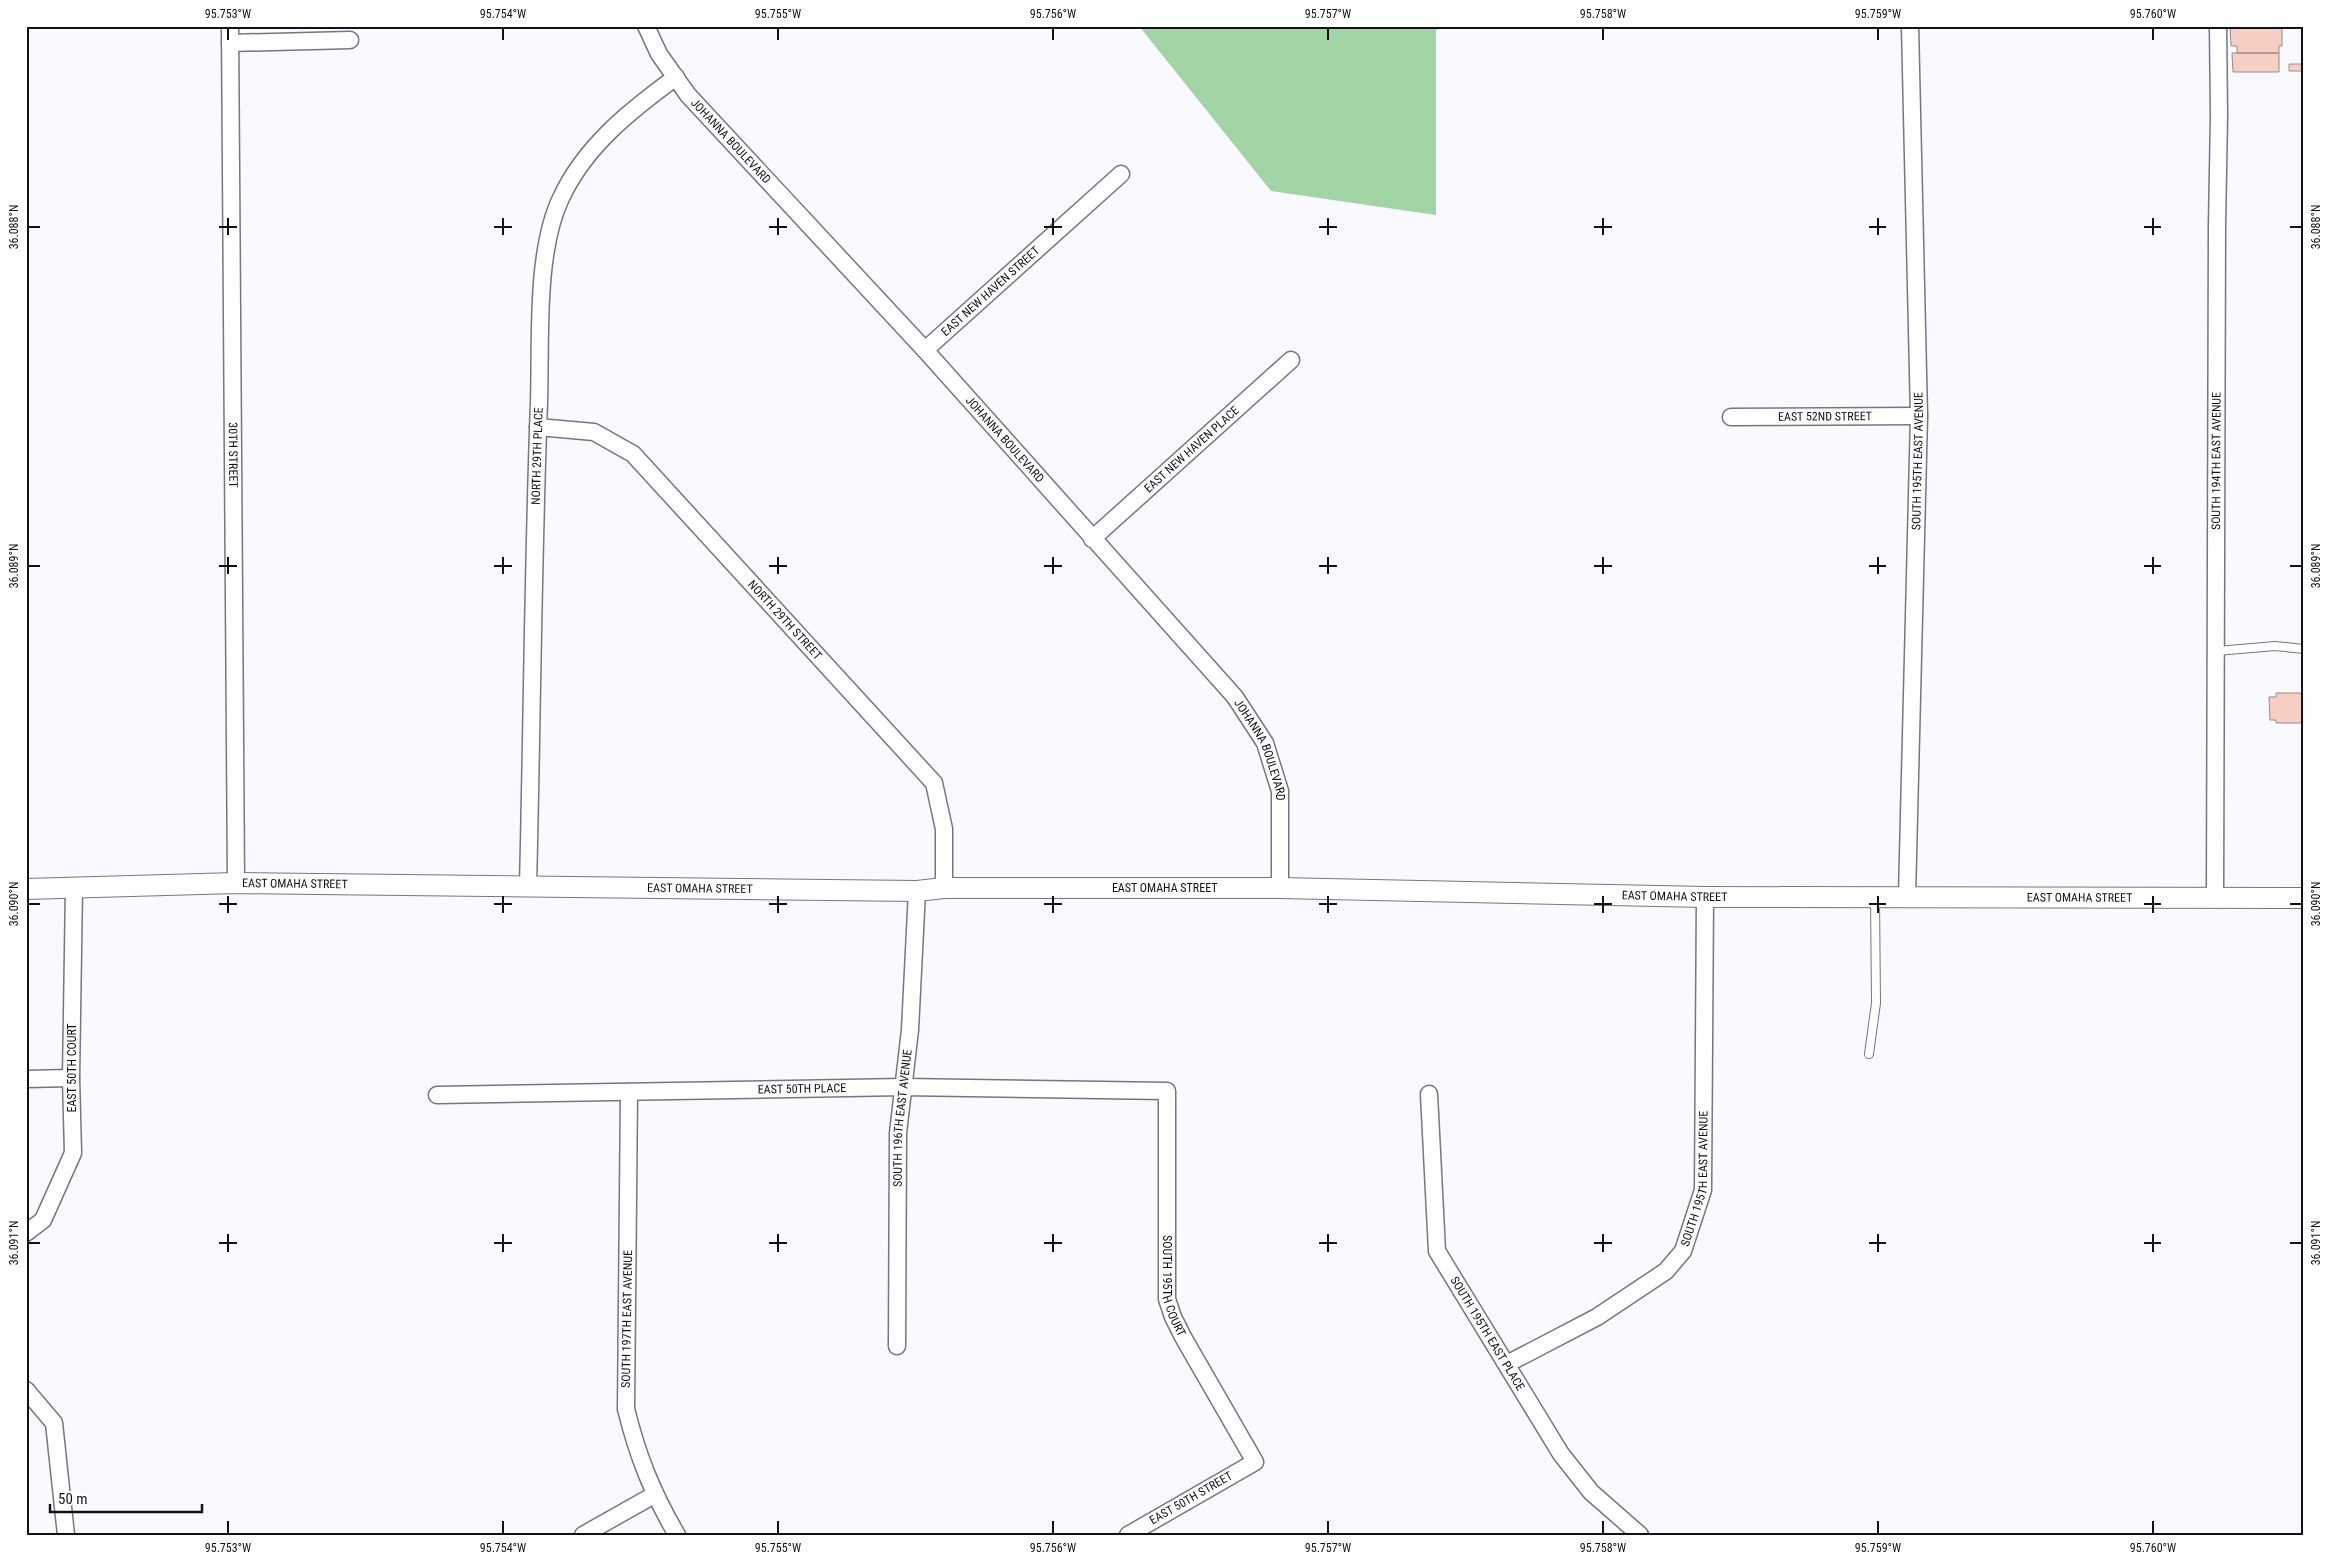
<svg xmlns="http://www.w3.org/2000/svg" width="2330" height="1561" font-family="'Roboto Condensed',sans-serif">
<rect width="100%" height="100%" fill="#f9f9ff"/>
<!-- forest -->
<path fill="#a3d4a5" d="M1139 26H1450L1436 30V215L1271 191Z"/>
<!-- building -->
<path fill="#f7cec4" stroke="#968c8a" d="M2230 26H2282V46H2279V53H2237V46H2231Z
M2232 53H2279V72H2233Z
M2289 64H2304V71H2289Z
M2276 693H2304V723H2276V720H2270L2269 697H2276Z"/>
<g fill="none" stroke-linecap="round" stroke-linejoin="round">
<defs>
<path id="service" d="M2217 651 2275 646 2304 649
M1869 1054 1876 1003 1875 898"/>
<g id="minor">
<path id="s1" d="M230 26 236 883"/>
<path id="s2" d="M646 26 659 54 688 95 925 350 1235 697 1265 743 1280 791V888"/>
<path d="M230 43 350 40"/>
<path id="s3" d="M925 350 1121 174"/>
<path id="s4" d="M1731 417 1919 416"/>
<path id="s5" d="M538 427 594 432 633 454 934 783 944 829V888"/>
<path id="s6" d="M1092 539 1291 360"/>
<path id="s7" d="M528 886C532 725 533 563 539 402 541 342 535 252 561 198 585 146 631 110 676 77"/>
<path id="s8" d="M1907 896 1919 416 1910 26"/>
<path id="s9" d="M2215 897 2217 226 2219 115 2218 26"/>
<path d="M26 1079 71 1078"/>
<path d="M629 1092 626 1409C638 1457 652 1492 677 1535"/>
<path id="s10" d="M1429 1094 1437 1251 1561 1454 1591 1492 1640 1535"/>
<path id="s11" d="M437 1095 903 1087 1167 1091V1299L1173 1317 1183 1337 1255 1462 1128 1535"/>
<path d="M26 1233 43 1220 73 1153 71 1078 74 888"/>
<path id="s12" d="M897 1346 898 1133 910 1030 917 891"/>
<path id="s13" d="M1507 1364 1597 1317 1666 1271 1683 1251 1703 1190 1705 897"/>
<path d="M26 1390 54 1423 66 1535"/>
<path d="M583 1535 654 1495"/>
</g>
<g id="tertiary">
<path id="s14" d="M26 889 236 883 917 891 944 888H1280L1705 897 2304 898"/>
</g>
</defs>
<!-- service casing -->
<use href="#service" stroke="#76767e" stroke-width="10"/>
<!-- minor casing -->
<use href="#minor" stroke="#76767e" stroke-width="19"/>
<!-- tertiary casing -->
<use href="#tertiary" stroke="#76767e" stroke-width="22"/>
<!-- service -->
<use href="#service" stroke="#fff" stroke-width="8"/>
<!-- minor -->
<use href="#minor" stroke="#fff" stroke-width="16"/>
<!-- tertiary -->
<use href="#tertiary" stroke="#fff" stroke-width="20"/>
</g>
<!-- ticks -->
<path fill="none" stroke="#121215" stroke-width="2" d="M228 28V40M503 28V40M778 28V40M1053 28V40M1328 28V40M1603 28V40M1878 28V40M2153 28V40M228 218V235M503 218V235M778 218V235M1053 218V235M1328 218V235M1603 218V235M1878 218V235M2153 218V235M28 227H40M219 227H237M494 227H512M769 227H787M1044 227H1062M1319 227H1337M1594 227H1612M1869 227H1886M2144 227H2161M2290 227H2302M228 557V574M503 557V574M778 557V574M1053 557V574M1328 557V574M1603 557V574M1878 557V574M2153 557V574M28 566H40M219 566H237M494 566H512M769 566H787M1044 566H1062M1319 566H1337M1594 566H1612M1869 566H1886M2144 566H2161M2290 566H2302M228 896V913M503 896V913M778 896V913M1053 896V913M1328 896V913M1603 896V913M1878 896V913M2153 896V913M28 904H40M219 904H237M494 904H512M769 904H787M1044 904H1062M1319 904H1337M1594 904H1612M1869 904H1886M2144 904H2161M2290 904H2302M228 1234V1252M503 1234V1252M778 1234V1252M1053 1234V1252M1328 1234V1252M1603 1234V1252M1878 1234V1252M2153 1234V1252M28 1243H40M219 1243H237M494 1243H512M769 1243H787M1044 1243H1062M1319 1243H1337M1594 1243H1612M1869 1243H1886M2144 1243H2161M2290 1243H2302M228 1521V1534M503 1521V1534M778 1521V1534M1053 1521V1534M1328 1521V1534M1603 1521V1534M1878 1521V1534M2153 1521V1534"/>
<g text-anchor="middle" stroke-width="4" stroke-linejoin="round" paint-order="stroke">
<!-- street labels -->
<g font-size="12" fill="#121215" stroke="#fff">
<text dy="4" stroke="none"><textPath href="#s2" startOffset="144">JOHANNA BOULEVARD</textPath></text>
<text dy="4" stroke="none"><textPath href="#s3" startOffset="88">EAST NEW HAVEN STREET</textPath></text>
<text dy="4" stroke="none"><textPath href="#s4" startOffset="94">EAST 52ND STREET</textPath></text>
<text dy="4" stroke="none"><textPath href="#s2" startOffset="549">JOHANNA BOULEVARD</textPath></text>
<text dy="4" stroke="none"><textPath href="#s6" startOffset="134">EAST NEW HAVEN PLACE</textPath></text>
<text dy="4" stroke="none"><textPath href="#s1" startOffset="429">30TH STREET</textPath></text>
<text dy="4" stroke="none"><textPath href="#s7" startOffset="430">NORTH 29TH PLACE</textPath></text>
<text dy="4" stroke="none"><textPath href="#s8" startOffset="435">SOUTH 195TH EAST AVENUE</textPath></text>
<text dy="4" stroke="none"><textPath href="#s9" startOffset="436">SOUTH 194TH EAST AVENUE</textPath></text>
<text dy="4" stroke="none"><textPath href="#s5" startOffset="326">NORTH 29TH STREET</textPath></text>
<text dy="4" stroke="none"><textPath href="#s2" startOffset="954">JOHANNA BOULEVARD</textPath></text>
<text dy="4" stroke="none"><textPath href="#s14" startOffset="269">EAST OMAHA STREET</textPath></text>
<text dy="4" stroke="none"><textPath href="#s14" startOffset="674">EAST OMAHA STREET</textPath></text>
<text dy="4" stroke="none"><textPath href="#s14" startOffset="1139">EAST OMAHA STREET</textPath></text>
<text dy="4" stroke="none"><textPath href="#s14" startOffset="1649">EAST OMAHA STREET</textPath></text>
<text dy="4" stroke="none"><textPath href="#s14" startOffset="2054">EAST OMAHA STREET</textPath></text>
<text transform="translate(72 1068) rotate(-90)" y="4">EAST 50TH COURT</text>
<text dy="4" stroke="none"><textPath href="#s11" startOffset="365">EAST 50TH PLACE</textPath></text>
<text dy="4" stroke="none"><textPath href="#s12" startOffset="228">SOUTH 196TH EAST AVENUE</textPath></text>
<text dy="4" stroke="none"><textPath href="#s13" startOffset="285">SOUTH 195TH EAST AVENUE</textPath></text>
<text dy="4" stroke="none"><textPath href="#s11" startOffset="926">SOUTH 195TH COURT</textPath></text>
<text transform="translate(627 1319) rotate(-89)" y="4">SOUTH 197TH EAST AVENUE</text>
<text dy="4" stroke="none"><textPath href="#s10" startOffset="254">SOUTH 195TH EAST PLACE</textPath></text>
<text transform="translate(1191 1498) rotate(-30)" y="4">EAST 50TH STREET</text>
</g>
</g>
<!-- border -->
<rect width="2330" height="1561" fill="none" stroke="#ffffff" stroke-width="55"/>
<!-- scale -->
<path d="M50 1504v8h152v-8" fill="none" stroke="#121215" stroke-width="2.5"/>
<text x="58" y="1504" font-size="15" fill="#121215" stroke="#ffffff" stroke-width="4" paint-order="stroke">50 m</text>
<rect x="28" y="28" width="2274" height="1506" fill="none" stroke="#121215" stroke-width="2"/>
<g font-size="12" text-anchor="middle" fill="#121215">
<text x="228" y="18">95.753°W</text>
<text x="503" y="18">95.754°W</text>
<text x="778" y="18">95.755°W</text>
<text x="1053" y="18">95.756°W</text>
<text x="1328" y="18">95.757°W</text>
<text x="1603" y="18">95.758°W</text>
<text x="1878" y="18">95.759°W</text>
<text x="2153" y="18">95.760°W</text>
<text transform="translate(2316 227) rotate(-90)" y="4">36.088°N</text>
<text transform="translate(14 227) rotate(-90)" y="4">36.088°N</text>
<text transform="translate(2316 566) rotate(-90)" y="4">36.089°N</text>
<text transform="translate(14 566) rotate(-90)" y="4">36.089°N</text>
<text transform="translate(2316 904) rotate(-90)" y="4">36.090°N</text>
<text transform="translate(14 904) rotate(-90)" y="4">36.090°N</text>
<text transform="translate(2316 1243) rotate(-90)" y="4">36.091°N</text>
<text transform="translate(14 1243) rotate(-90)" y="4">36.091°N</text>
<text x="228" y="1552">95.753°W</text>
<text x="503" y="1552">95.754°W</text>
<text x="778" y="1552">95.755°W</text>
<text x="1053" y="1552">95.756°W</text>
<text x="1328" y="1552">95.757°W</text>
<text x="1603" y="1552">95.758°W</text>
<text x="1878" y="1552">95.759°W</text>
<text x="2153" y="1552">95.760°W</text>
</g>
</svg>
